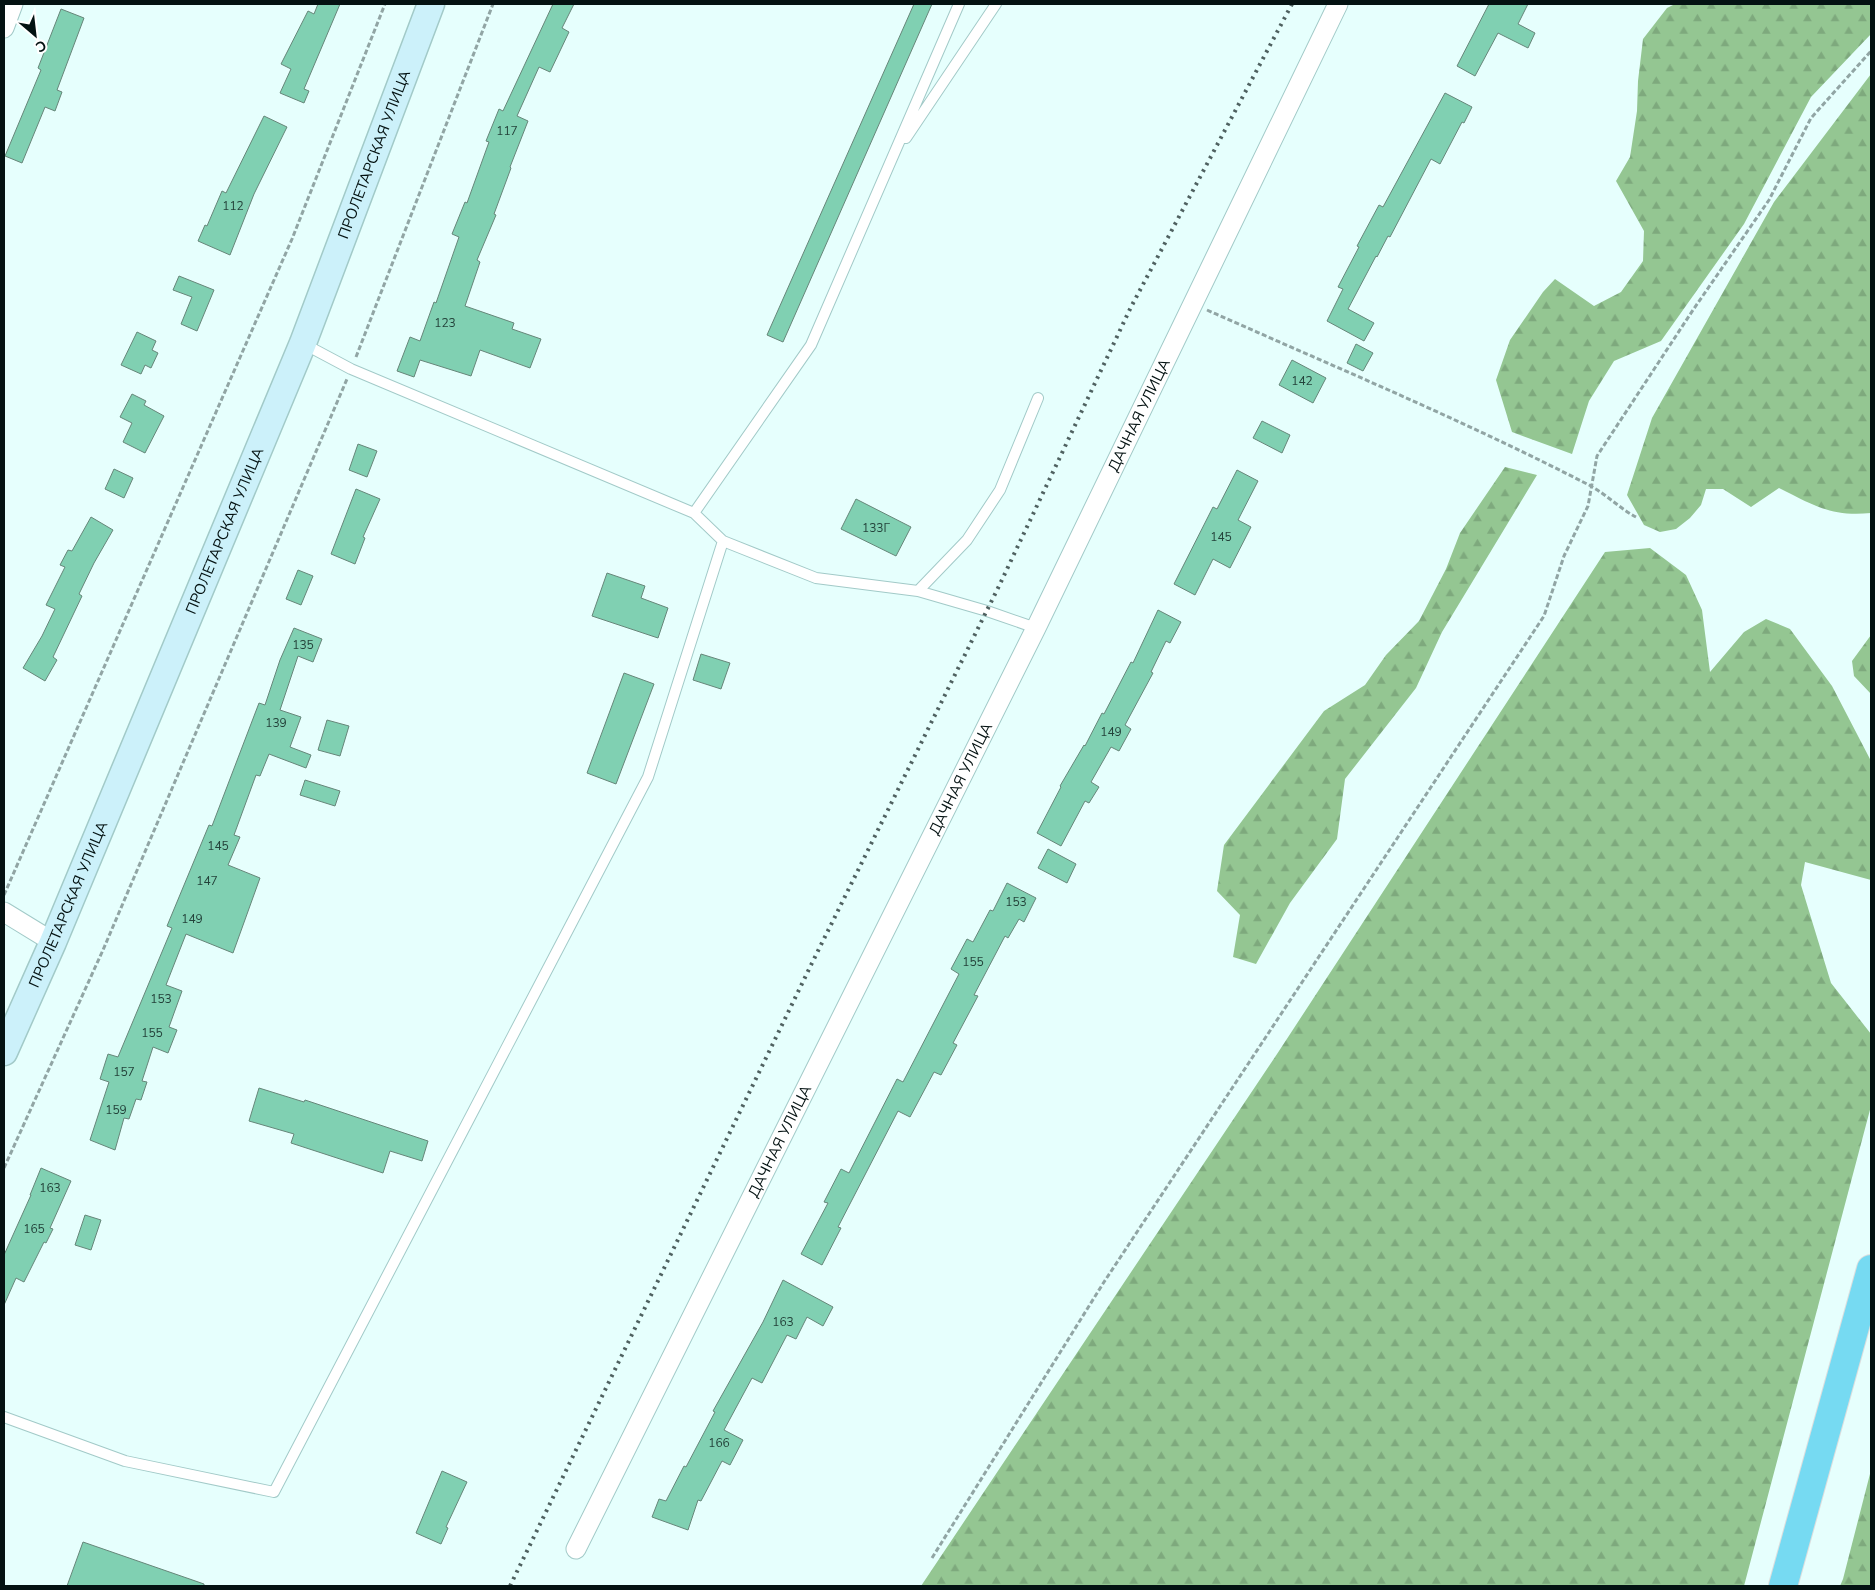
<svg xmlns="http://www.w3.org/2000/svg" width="1875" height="1590" font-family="'Nunito Sans',sans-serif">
<defs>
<pattern id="forest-firs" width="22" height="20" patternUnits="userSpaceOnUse" patternTransform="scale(1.25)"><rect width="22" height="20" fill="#94c692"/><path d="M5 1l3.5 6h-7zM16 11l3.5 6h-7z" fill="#7ea97d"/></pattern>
</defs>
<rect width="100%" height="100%" fill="#e6fffd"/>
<!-- forest -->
<path fill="url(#forest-firs)" d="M1675 4H1871V34L1811 97 1744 224 1661 341 1614 361 1589 401 1572 454 1512 432 1496 380 1510 340 1543 292 1555 279 1594 306 1621 292 1643 261 1644 231 1616 181 1630 157 1637 111 1638 81 1643 39 1667 8Z
M1871 74V513C1831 517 1813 505 1779 488L1751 507 1723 489H1706L1701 505 1690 518 1676 529 1660 532 1644 525 1627 495 1652 418 1774 202Z
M1505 467 1537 475 1442 632 1416 688 1345 779 1337 839 1290 903 1256 964 1233 957 1240 915 1217 891 1224 845 1324 711 1365 685 1386 655 1419 621 1446 569 1460 533Z
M1650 548 1686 575 1702 610 1710 672 1744 632 1766 619 1790 629 1832 686 1871 761V880L1805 862 1801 885 1831 983 1871 1034V1106L1744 1586H921L1279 1051 1605 552Z
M1871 635V694L1854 676 1852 661Z
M1871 1470V1586H1840L1843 1579Z"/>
<!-- building -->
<path fill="#80d0b2" stroke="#668679" d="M318 4H340L304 89 309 91 304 103 280 93 291 69 281 64 308 11 314 14Z
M553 4H574L562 28 569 32 550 72 539 67 517 116 528 121 510 167 511 168 494 214 496 215 477 260 480 262 465 306 514 323 512 329 541 339 530 368 480 350 471 376 420 360 414 377 397 371 410 337 420 341 434 302 436 303 459 237 452 234 465 202 467 203 489 142 486 141 499 109 503 111Z
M914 4H932L783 342 767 335Z
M1489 4H1528L1518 24 1535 33 1528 48 1498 33 1475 76 1457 66Z
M61 9 84 18 57 90 62 92 55 111 45 107 22 163 5 156 41 70 38 68Z
M1445 93 1472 107 1464 123 1462 122 1440 164 1431 159 1390 237 1388 236 1377 257 1376 256 1348 309 1374 323 1364 341 1327 321 1343 289 1338 287 1359 247 1357 246 1379 205 1383 207Z
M264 116 287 127 254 194 230 255 198 241 205 225 207 226 222 191 226 193Z
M179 276 214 290 197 331 181 324 192 297 173 290Z
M137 332 156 341 152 350 158 353 151 368 145 365 141 374 121 365Z
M1356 344 1373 353 1363 371 1347 363Z
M1292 360 1326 378 1313 403 1279 385Z
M132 394 146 401 144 405 164 416 145 453 123 442 132 423 120 417Z
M1262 421 1290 435 1282 453 1253 438Z
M358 444 377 451 367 477 349 470Z
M114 469 133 478 124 498 105 489Z
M1237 470 1258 481 1238 520 1251 527 1230 568 1213 559 1195 595 1174 584 1213 507 1217 509Z
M356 489 380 499 363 537 365 538 355 564 331 554Z
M856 499 911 527 896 556 841 529Z
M91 517 113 530 94 563 79 594 82 596 53 657 57 660 45 681 23 668 42 636 55 609 46 605 65 567 60 565 68 550 72 551Z
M298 570 313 576 301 605 286 599Z
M607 573 645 586 641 598 668 608 658 638 592 616Z
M1158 610 1181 622 1170 643 1166 641 1151 672 1153 673 1125 725 1131 729 1119 751 1111 747 1091 782 1099 787 1089 803 1085 801 1061 846 1037 833 1061 787 1060 786 1084 745 1085 746 1102 713 1104 714 1131 662 1133 663Z
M294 628 322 639 313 662 298 656 280 710 301 717 290 747 311 755 306 768 269 754 260 776 256 775 234 835 240 837 228 865 260 878 233 953 186 934 166 985 182 991 169 1027 177 1030 168 1053 153 1047 142 1081 147 1082 141 1100 136 1099 129 1119 124 1118 115 1150 90 1140 109 1082 100 1079 108 1054 118 1057 172 928 167 926 209 825 212 826 259 703 265 705 280 660Z
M701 654 730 663 721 689 693 680Z
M624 673 654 684 616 784 587 773Z
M327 720 349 726 340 756 318 750Z
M305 780 340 791 335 806 300 795Z
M1048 849 1076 864 1067 883 1038 868Z
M1007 883 1036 898 1024 922 1019 919 1008 938 1005 936 974 995 978 996 953 1043 957 1045 941 1075 934 1072 910 1117 898 1111 838 1227 841 1228 822 1265 801 1254 828 1203 824 1202 841 1169 849 1173 897 1079 903 1082 959 974 951 969 967 939 973 942 990 910 993 911Z
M259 1088 304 1102 305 1100 428 1141 422 1161 390 1151 383 1173 291 1143 294 1134 249 1121Z
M41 1168 71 1181 50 1228 53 1229 46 1243 44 1242 24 1282 16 1278 4 1305V1255L31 1195H30Z
M85 1215 101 1220 91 1250 75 1245Z
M783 1280 833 1307 823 1326 807 1317 796 1339 787 1335 762 1383 752 1378 724 1430 743 1440 730 1465 722 1461 701 1501 698 1500 688 1530 652 1517 659 1499 666 1501 684 1466 686 1467 715 1412 713 1411 763 1322Z
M442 1471 467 1482 446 1527 448 1528 441 1544 416 1533Z
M83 1542 204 1584V1586H67Z"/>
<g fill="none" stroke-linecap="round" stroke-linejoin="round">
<defs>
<path id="service" d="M906 138 996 4
M694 513 811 345 959 4
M723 541 816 578 918 591 987 611 1036 628
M918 591 967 540 1000 490 1038 398
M4 1417 125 1461 274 1492 648 777 723 541 694 513 351 369 304 344"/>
<g id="minor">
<path d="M4 28 13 4"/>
<path d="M4 912 53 942"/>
<path id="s1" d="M576 1549 1036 628 1338 4"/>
</g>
<g id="secondary">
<path id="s2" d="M4 1052 53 942 303 343 431 4"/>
</g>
<path id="trunk" d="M1783 1586 1871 1269"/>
</defs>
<!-- service casing -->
<use href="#service" stroke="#a2cac8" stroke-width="12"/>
<!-- minor casing -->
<use href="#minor" stroke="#a2cac8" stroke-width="21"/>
<!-- secondary casing -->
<use href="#secondary" stroke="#a2cac8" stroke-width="29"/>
<!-- trunk casing -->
<use href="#trunk" stroke="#dcdede" stroke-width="30"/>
<!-- path -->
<path stroke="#91a5a4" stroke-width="3" stroke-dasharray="5 2.5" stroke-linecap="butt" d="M1207 310C1335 367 1465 421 1589 485 1606 494 1619 508 1636 517
M356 357 493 4
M4 895 292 239 385 4
M4 1168 103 950 347 379
M932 1558 1104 1282 1544 616 1564 556 1588 506 1597 456 1693 310 1769 200 1811 118 1871 51"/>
<!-- service -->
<use href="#service" stroke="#fff" stroke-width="10"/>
<!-- minor -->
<use href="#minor" stroke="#fff" stroke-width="19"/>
<!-- secondary -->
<use href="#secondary" stroke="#ccf1fa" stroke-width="26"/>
<!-- trunk -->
<use href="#trunk" stroke="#76daf2" stroke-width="28"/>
<!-- rail -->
<path stroke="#4f6160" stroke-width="4" stroke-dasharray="2.5 5" stroke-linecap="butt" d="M510 1586 812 963 999 586 1131 307 1292 4"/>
</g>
<g text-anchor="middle" stroke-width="4" stroke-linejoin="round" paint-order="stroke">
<!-- number labels -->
<g font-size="12" fill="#23423a">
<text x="507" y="135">117</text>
<text x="233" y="210">112</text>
<text x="445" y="327">123</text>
<text x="1302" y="385">142</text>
<text x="876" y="532">133Г</text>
<text x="1221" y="541">145</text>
<text x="303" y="649">135</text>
<text x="276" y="727">139</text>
<text x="1111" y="736">149</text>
<text x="218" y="850">145</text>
<text x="207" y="885">147</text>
<text x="1016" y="906">153</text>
<text x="192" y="923">149</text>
<text x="973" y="966">155</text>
<text x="161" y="1003">153</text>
<text x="152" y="1037">155</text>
<text x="124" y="1076">157</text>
<text x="116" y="1114">159</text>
<text x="50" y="1192">163</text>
<text x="34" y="1233">165</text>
<text x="783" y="1326">163</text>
<text x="719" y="1447">166</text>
</g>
<!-- street labels -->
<g font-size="15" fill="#041212" stroke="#fff">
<text dy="5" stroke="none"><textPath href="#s2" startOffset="971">ПРОЛЕТАРСКАЯ УЛИЦА</textPath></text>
<text dy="5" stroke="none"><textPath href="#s1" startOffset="1266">ДАЧНАЯ УЛИЦА</textPath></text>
<text dy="5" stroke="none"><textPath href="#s2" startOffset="566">ПРОЛЕТАРСКАЯ УЛИЦА</textPath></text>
<text dy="5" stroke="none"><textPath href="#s1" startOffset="861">ДАЧНАЯ УЛИЦА</textPath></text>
<text dy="5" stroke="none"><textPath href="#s2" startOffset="161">ПРОЛЕТАРСКАЯ УЛИЦА</textPath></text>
<text dy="5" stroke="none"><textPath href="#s1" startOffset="456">ДАЧНАЯ УЛИЦА</textPath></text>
</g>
</g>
<!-- border -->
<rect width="1875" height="1590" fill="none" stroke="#041212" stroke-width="10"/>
<!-- north arrow -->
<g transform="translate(35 35) rotate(152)" stroke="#ffffff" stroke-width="4" paint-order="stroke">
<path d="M0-4L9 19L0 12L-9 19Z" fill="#041212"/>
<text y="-8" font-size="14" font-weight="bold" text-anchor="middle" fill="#041212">С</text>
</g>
</svg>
